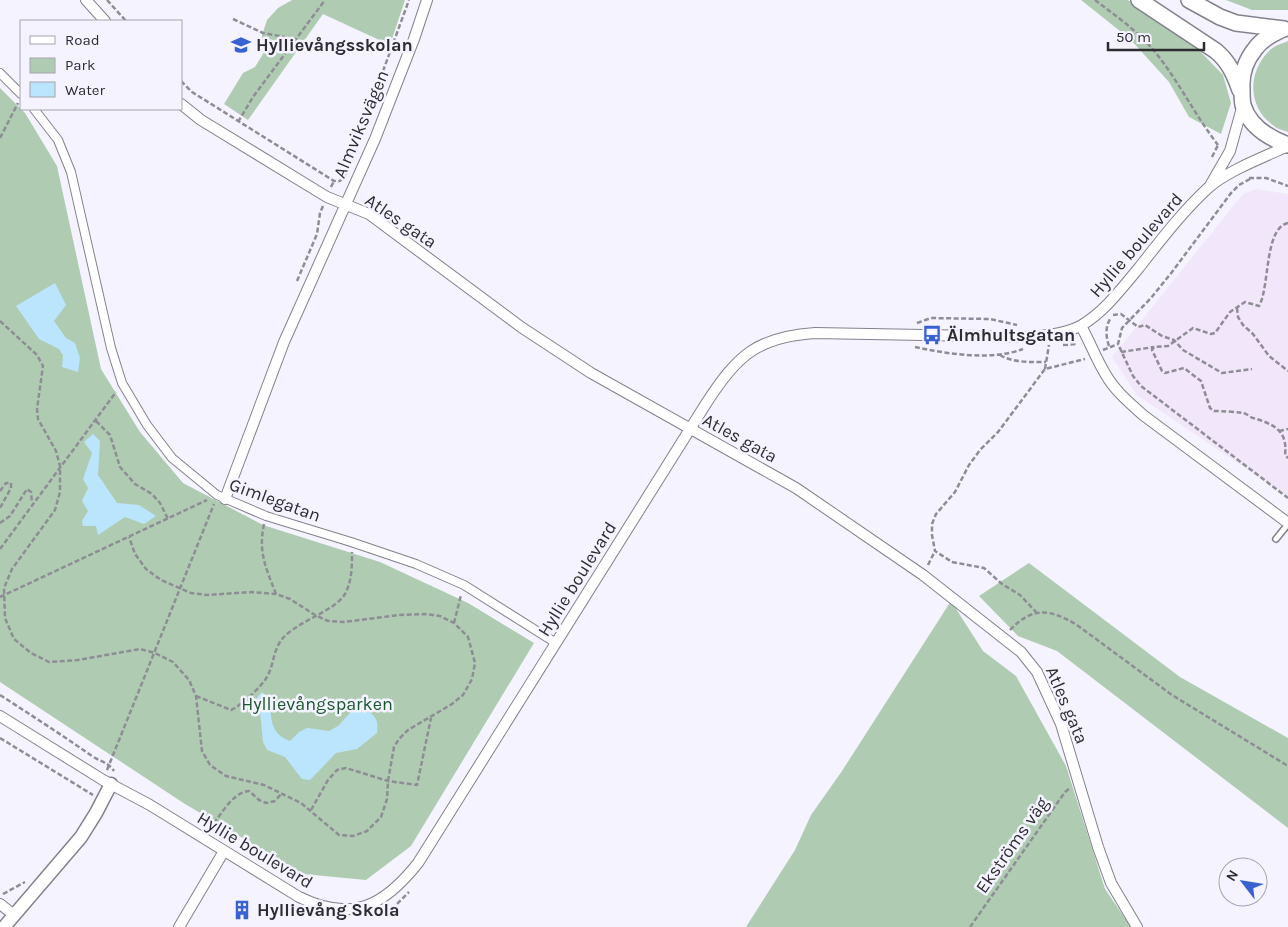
<svg xmlns="http://www.w3.org/2000/svg" width="1288" height="927" font-family="Karla,sans-serif">
<rect width="100%" height="100%" fill="#f5f3ff"/>
<!-- commercial -->
<path fill="#f2e6fa" d="M1256 189 1288 194V497L1137 395 1112 357 1243 194Z"/>
<!-- green -->
<path fill="#afccb2" d="M292 0H405L390 45 323 14 248 120 224 104 243 73 255 67 263 54 262 35 267 20 278 8Z
M1081 0H1128L1196 47 1223 75 1231 103 1221 134 1189 117 1169 82 1130 39Z
M1226 0H1288V10H1252Z
M1288 41V132C1283 130 1277 129 1274 126 1248 108 1247 74 1268 52 1273 46 1281 44 1288 41Z
M0 88 25 113 57 166 101 369 140 432 183 483 263 525 380 562 468 603 534 643 411 846 366 880 303 874 185 804 0 682Z
M1029 563 1180 677 1288 738V828L1057 651 1018 636 979 596Z
M951 601 983 651 1016 676 1066 766 1105 889 1131 927H746L795 850 811 815 842 771Z"/>
<!-- water -->
<path fill="#bbe4fd" d="M55 283 66 305 54 321 66 338 75 343 80 358 78 372 62 367 63 355 59 349 39 339 16 306Z
M93 434 100 441 98 475 117 503 139 505 156 516 144 524 125 517 98 535 96 526H83L82 521 88 511 82 501 88 488 83 479 92 453 84 442Z
M262 692 270 700C271 718 270 734 290 741L299 732 307 728 329 731 338 726 351 712 362 709C375 714 379 719 377 733L357 749 336 753 310 780 302 779 285 757 267 750 263 742 260 711 253 702Z"/>
<g fill="none" stroke-linecap="round" stroke-linejoin="round">
<defs>
<path id="service" d="M1276 539 1288 524"/>
<path id="pedestrian" d="M0 73 21 94
M34 109 58 140 71 172 111 348 122 383 147 425 172 458 217 495 266 516 351 542 416 564 464 585 556 643"/>
<path id="minor" d="M86 0 105 21
M181 104 201 120 327 197 369 214 521 327 591 373 796 488 923 575 1021 652 1037 672 1061 724 1098 847 1111 883 1137 927
M1211 184 1230 151 1243 104
M1081 326C1090 342 1096 359 1106 375 1115 391 1130 403 1143 415L1288 523
M225 499 284 342 375 139 414 39 427 0
M0 716 103 780 150 805 299 897C352 923 384 906 418 863L707 402C738 355 757 337 815 333L1027 337C1045 336 1066 334 1082 325 1105 311 1121 289 1138 269 1160 241 1182 212 1208 188 1227 171 1264 157 1288 146
M0 904 14 915
M179 927 224 851"/>
<path id="tertiary" d="M4 927 81 837 96 813 111 784"/>
<path id="secondary" d="M1139 0 1216 51C1229 62 1234 74 1240 90
M1189 0 1220 17 1236 23 1284 29
M1283 29C1273 34 1262 39 1255 49 1246 60 1241 75 1242 89 1242 94 1242 100 1243 105 1249 126 1269 138 1288 145"/>
</defs>
<!-- service casing -->
<use href="#service" stroke="#83818c" stroke-width="8"/>
<!-- pedestrian casing -->
<use href="#pedestrian" stroke="#83818c" stroke-width="10"/>
<!-- minor casing -->
<use href="#minor" stroke="#83818c" stroke-width="12"/>
<!-- tertiary casing -->
<use href="#tertiary" stroke="#83818c" stroke-width="15"/>
<!-- secondary casing -->
<use href="#secondary" stroke="#83818c" stroke-width="18"/>
<!-- path -->
<path stroke="#8e8d95" stroke-width="2.5" stroke-dasharray="5 2.5" stroke-linecap="butt" d="M107 0 126 21
M1095 0C1116 16 1139 32 1156 53 1179 82 1195 115 1218 145
M233 19 263 33 296 39
M181 81 192 92 334 181H340L345 175 409 0
M238 122 253 97 325 0
M0 138 18 103
M1212 157 1218 145
M1249 178H1266L1288 186
M1250 179 1239 185 1231 193 1172 272 1151 298 1122 328 1118 344 1133 376 1141 386 1288 498
M331 187 334 181
M1288 223C1264 228 1270 287 1259 306L1245 302 1230 312 1215 333 1211 334 1193 328 1168 346 1154 347 1152 350 1162 371 1165 373 1184 368 1201 381 1210 408 1214 411C1219 411 1243 412 1246 414 1248 415 1250 417 1253 418 1274 424 1288 431 1285 455L1288 458
M297 281 317 234 320 213 323 206
M1237 308 1238 317 1243 325 1253 334 1269 356 1288 371
M1113 315 1121 314 1138 327 1145 325 1162 336 1174 340 1183 350 1222 373 1252 369
M0 321 37 355 43 366 37 409 38 419 56 451 60 466V492L55 510 12 569 4 588 5 618 14 639 31 653 49 662 78 660 140 649 155 653 173 662 189 680 196 696 202 751 210 765 226 776 264 785 301 803 339 835 353 836 367 831 381 817 387 799 388 781 394 747 399 739 408 730 452 704 463 695 472 679 475 663 468 637 454 623 440 616 425 614 399 615 344 622 328 621 315 615 290 599 276 594 252 592 207 595 191 593 161 580 146 569 135 554 129 537
M917 323 931 318 990 319 1017 325
M1063 345 1077 344
M1109 346C1106 337 1105 328 1110 319
M915 347C948 354 991 361 1023 349
M1103 350 1118 344
M1121 352 1154 347
M1000 355C1013 363 1032 362 1046 362
M1045 369 1049 345
M96 421 110 435 120 467 135 484 152 494 160 503 168 519
M1279 431 1288 429
M0 491 6 483H11V488L0 508
M0 523 10 516 27 489 31 492 32 503
M264 524C258 553 266 568 276 594
M0 549 116 392
M928 565 935 551
M0 597 207 500
M1037 613 1020 595 1002 584 984 568 952 562 935 551 932 535V524L936 514 955 492 969 465 980 450 998 432 1045 369 1085 359
M454 623 461 595
M1010 630C1033 606 1050 609 1077 625L1172 695 1288 766
M0 695C31 715 62 735 92 756 101 762 108 762 114 771
M196 696 231 710C241 706 261 687 267 677 274 665 273 649 283 638 298 621 335 611 345 594 352 581 352 566 352 552
M0 738 93 795
M107 770 214 504
M311 810 328 780 337 770 346 768 388 781 417 785 431 718
M209 829C220 817 232 792 249 791L259 800 266 803 275 801 282 793
M3 894 25 882
M384 911 395 906 409 892
M970 927 1065 792 1070 788"/>
<!-- service -->
<use href="#service" stroke="#fff" stroke-width="5"/>
<!-- pedestrian -->
<use href="#pedestrian" stroke="#fff" stroke-width="8"/>
<!-- minor -->
<use href="#minor" stroke="#fff" stroke-width="10"/>
<!-- tertiary -->
<use href="#tertiary" stroke="#fff" stroke-width="12"/>
<!-- secondary -->
<use href="#secondary" stroke="#fff" stroke-width="15"/>
</g>
<!-- icons -->
<defs>
<symbol id="school-bare" viewBox="-9 -9 18 18"><path d="M0-5L7-2L0 1L-7-2ZM-4 1L0 2.5L4 1V4Q0 6-4 4Z" fill="#3861d1" stroke="#f5f3ff" stroke-width="2.5" paint-order="stroke"/></symbol>
<symbol id="bus-bare" viewBox="-9 -9 18 18"><path d="M-5-6H5V4H4V6H2V4H-2V6H-4V4H-5ZM-3.5-4V0h7V-4ZM-3.5 1.2v1.5H-2V1.2ZM2 1.2v1.5H3.5V1.2Z" fill="#3861d1" stroke="#f5f3ff" stroke-width="2.5" paint-order="stroke"/></symbol>
<symbol id="building-bare" viewBox="-9 -9 18 18"><path d="M-4-6H4V6H1V3H-1V6H-4ZM-2.5-4.3h1.7v1.8h-1.7ZM.8-4.3h1.7v1.8H.8ZM-2.5-1h1.7V.8h-1.7ZM.8-1h1.7V.8H.8Z" fill="#3861d1" stroke="#f5f3ff" stroke-width="2.5" paint-order="stroke"/></symbol>
</defs>
<g fill-rule="evenodd">
<use href="#school-bare" x="227" y="31" width="28" height="28"/>
<use href="#bus-bare" x="918" y="321" width="28" height="28"/>
<use href="#building-bare" x="228" y="896" width="28" height="28"/>
</g>
<g text-anchor="middle" stroke-width="5" stroke-linejoin="round" paint-order="stroke">
<!-- poi labels -->
<g font-size="18" font-weight="bold" fill="#2d2d31" stroke="#f5f3ff" text-anchor="start">
<text x="256" y="51">Hyllievångsskolan</text>
<text x="947" y="341">Älmhultsgatan</text>
<text x="257" y="916">Hyllievång Skola</text>
</g>
<!-- street labels -->
<g font-size="18" fill="#2d2d31" stroke="#f5f3ff">
<text transform="translate(361 124) rotate(-67)" y="6">Almviksvägen</text>
<text transform="translate(401 221) rotate(34)" y="6">Atles gata</text>
<text transform="translate(1136 245) rotate(-49)" y="6">Hyllie boulevard</text>
<text transform="translate(740 438) rotate(29)" y="6">Atles gata</text>
<text transform="translate(275 500) rotate(20)" y="6">Gimlegatan</text>
<text transform="translate(577 579) rotate(-58)" y="6">Hyllie boulevard</text>
<text transform="translate(1067 705) rotate(67)" y="6">Atles gata</text>
<text transform="translate(1012 845) rotate(-55)" y="6">Ekströms väg</text>
<text transform="translate(255 850) rotate(31)" y="6">Hyllie boulevard</text>
</g>
<!-- park labels -->
<g font-size="18" fill="#19582a" stroke="#f5f3ff">
<text x="317" y="710">Hyllievångsparken</text>
</g>
</g>
<!-- legend -->
<rect x="20" y="20" width="162" height="90" fill="#f5f3ff" stroke="#a5a4ad"/>
<rect x="30" y="36" width="25" height="8" fill="#ffffff" stroke="#a5a4ad"/>
<text x="65" y="45" font-size="15" fill="#2d2d31">Road</text>
<rect x="30" y="58" width="25" height="15" fill="#afccb2" stroke="#a5a4ad"/>
<text x="65" y="70" font-size="15" fill="#2d2d31">Park</text>
<rect x="30" y="82" width="25" height="15" fill="#bbe4fd" stroke="#a5a4ad"/>
<text x="65" y="95" font-size="15" fill="#2d2d31">Water</text>
<!-- north arrow -->
<g transform="translate(1243 882) rotate(301)"><circle r="24" fill="#f5f3ff" stroke="#a5a4ad"/>
<path d="M0-4L9 19L0 12L-9 19Z" fill="#3861d1"/>
<text y="-8" font-size="14" font-weight="bold" text-anchor="middle" fill="#2d2d31">N</text>
</g>
<!-- scale -->
<path d="M1108 42v8h96v-8" fill="none" stroke="#2d2d31" stroke-width="2.5"/>
<text x="1116" y="42" font-size="15" fill="#2d2d31" stroke="#f5f3ff" stroke-width="4" paint-order="stroke">50 m</text>
</svg>
